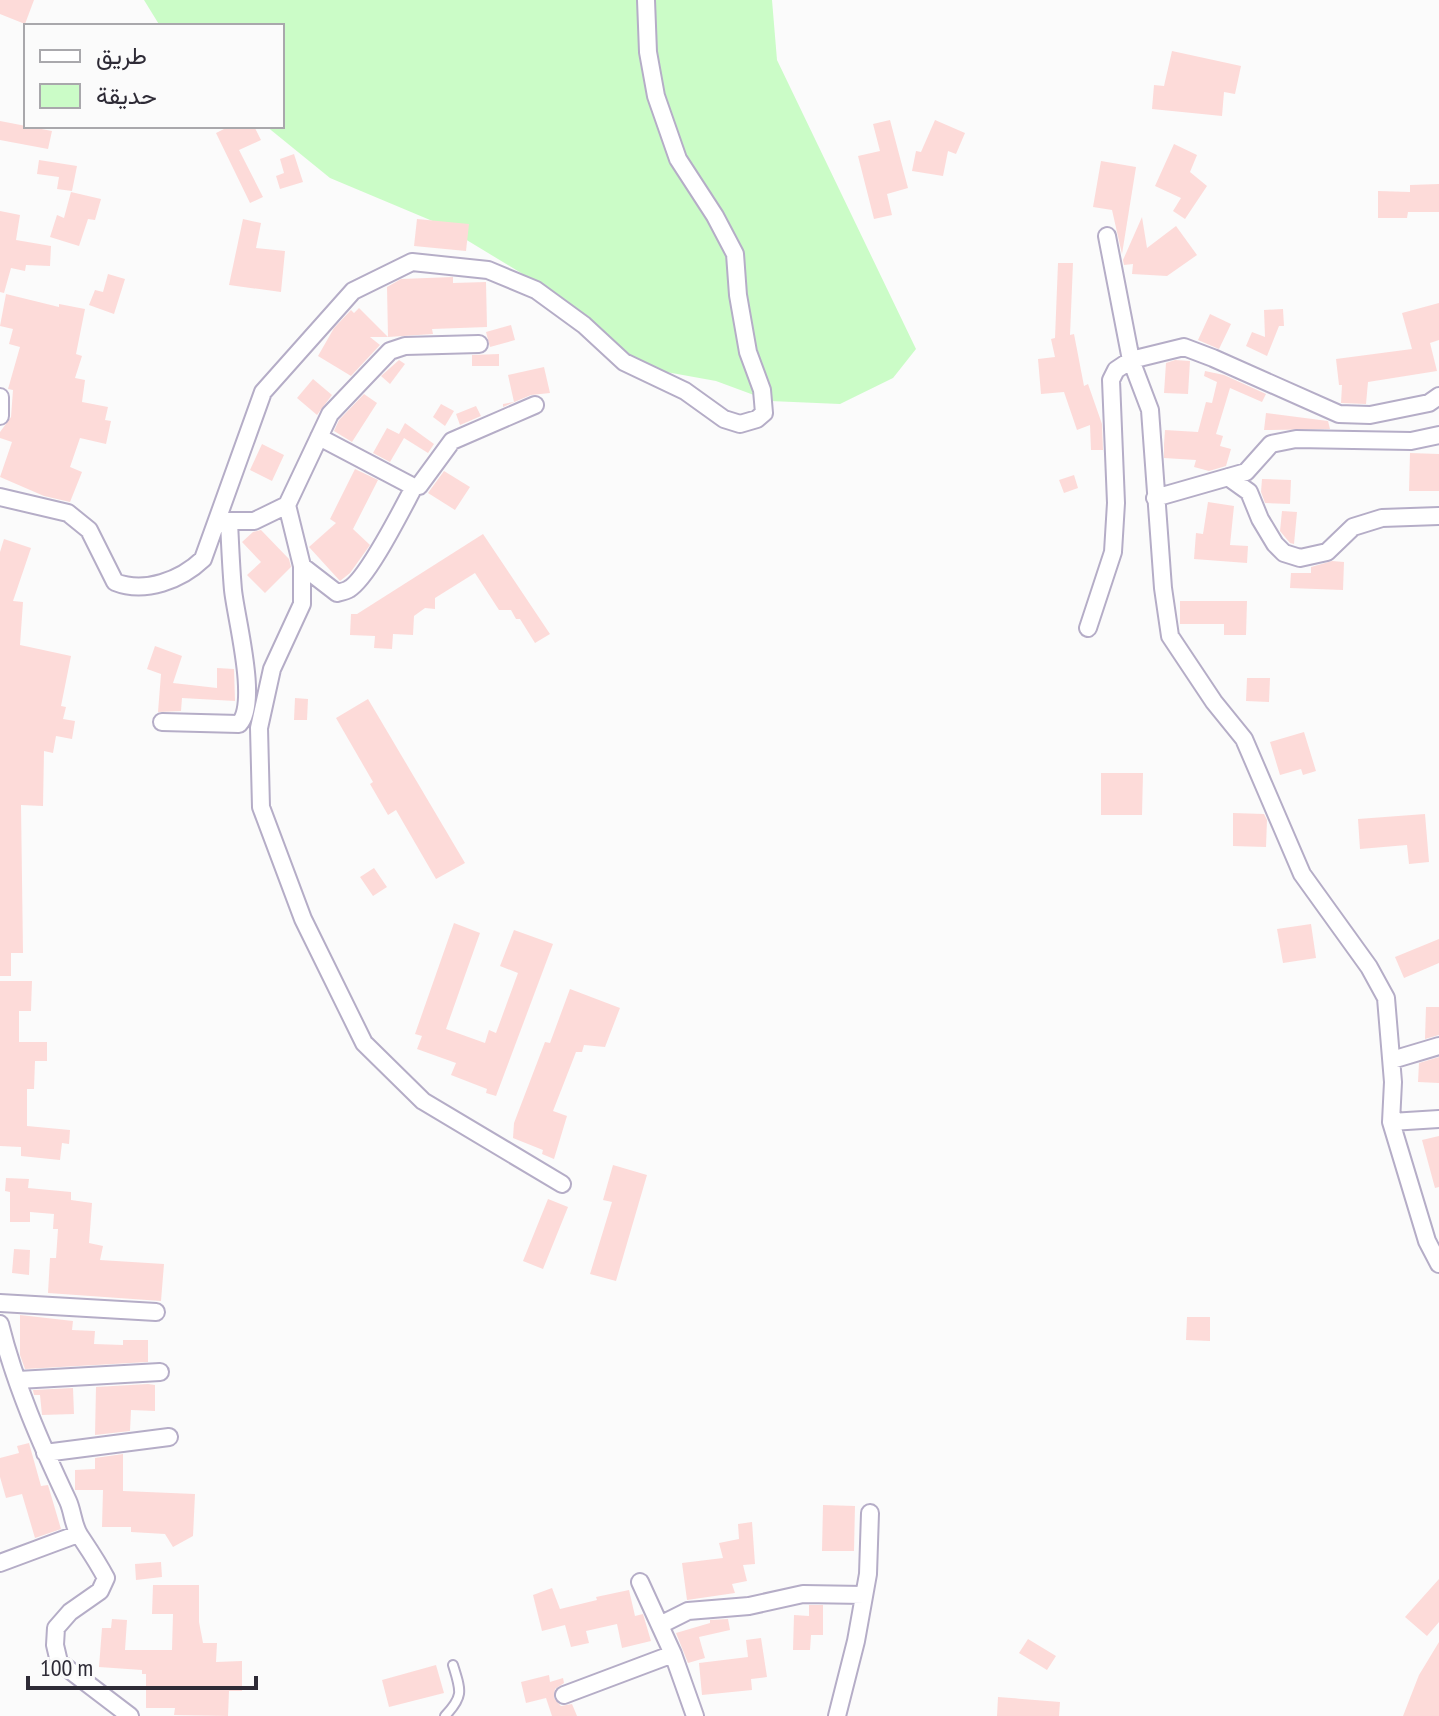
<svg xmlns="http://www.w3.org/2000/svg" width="1439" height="1716" font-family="'PT Sans Narrow',Vazirmatn,sans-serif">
<rect width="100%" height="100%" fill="#fbfbfb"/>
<!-- green -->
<path fill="#cbfcc7" d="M144 0H772L777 60 916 349 893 378 840 404 770 401 716 381 633 366 544 287 442 225 330 178 266 126H282V26H160Z"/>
<!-- building -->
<path fill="#fddbd9" d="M0 0H34L25 24 0 14Z
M1172 51 1241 66 1235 94 1224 92 1222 116 1152 109 1154 85 1164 86Z
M890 120 908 188 887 194 892 215 874 219 858 156 880 151 873 124Z
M935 120 965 133 956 154 948 151 943 176 912 171 916 151 921 152Z
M0 121 52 131 48 149 0 140Z
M230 126H254L261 140 239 150 263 197 250 203 216 133Z
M1174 144 1197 155 1190 172 1207 186 1185 219 1173 211 1181 198 1155 186Z
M294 154 303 182 280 189 276 176 284 173 280 159Z
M39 160 77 166 72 191 57 189 59 177 37 174Z
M1101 161 1136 167 1122 254 1112 210 1093 207Z
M1439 184V212H1408L1407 218H1378V191L1410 192V185Z
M71 192 101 199 95 220 88 219 79 246 50 237 57 215 64 218Z
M0 211 20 215 16 240 51 246 50 266 26 265 25 271 11 268 4 293 0 292Z
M1142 217 1147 248 1176 226 1197 255 1167 276 1132 274 1133 264 1124 265 1123 260Z
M243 219 261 223 256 248 285 251 281 292 229 285Z
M417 219 469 224 466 251 414 246Z
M1058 263H1073L1070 335 1074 334 1084 386 1088 384 1102 424 1103 450H1091L1090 425 1077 430 1064 392 1041 394 1038 359 1055 357 1051 339 1055 338Z
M108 274 125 279 114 314 89 305 95 290 103 292Z
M453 277V283L486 282 487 327 432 329 433 334 388 337 387 287 401 279Z
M6 294 59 307V304L85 309 76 354 82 356 75 378 85 380 82 402 108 407 105 420 111 421 106 444 80 438 70 467 82 472 70 502 44 496 0 477 12 442 0 438V432L11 417 13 390 8 389 20 347 9 344 13 329 0 326Z
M1439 303V340L1430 343 1437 371 1368 382 1366 404 1341 403 1342 385H1339L1336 359 1412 349 1402 313Z
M359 308 388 337H370L380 345 351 376 318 356 334 328 351 310 354 313Z
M1283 309 1284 326H1279L1267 356 1246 346 1252 332 1265 337 1264 310Z
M1210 314 1231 324 1219 349 1198 340Z
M511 325 515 340 490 347 486 332Z
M499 354V366H472V355Z
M399 360 405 364 390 384 381 376Z
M1175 360 1190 361 1188 394 1164 393 1166 363Z
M544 367 550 393 531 395 503 407V404L514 402 508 375Z
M1205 371 1224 375 1266 394 1262 402 1230 388 1216 434 1223 436 1220 446 1231 449 1226 466 1209 471 1194 467 1196 460 1164 458V444L1165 430 1198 432 1206 402 1212 403 1217 382 1204 376Z
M313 379 332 395 317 415 297 398Z
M364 394 377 403 352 442 334 431 339 420Z
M441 404 454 411 445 426 433 417Z
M476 406 481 416 460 425 456 414Z
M1266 413 1328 421 1330 429 1264 430Z
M405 423 434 444 428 453 404 438 390 462 373 453 387 428 399 434Z
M262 444 284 455 272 481 250 470Z
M1410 453 1439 454V491H1409Z
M355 469 378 480 353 529 370 545 350 573 340 581 309 547 336 523 330 519Z
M444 471 470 487 455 510 428 493Z
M1074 475 1078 488 1064 493 1059 480Z
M1262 479 1291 480 1290 504 1265 503 1261 492Z
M1208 502 1234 506 1230 545 1248 546 1247 563 1194 559 1196 533 1203 534Z
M1282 511 1297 512 1294 544 1290 543 1280 531Z
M261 530 289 559 291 567 265 593 247 575 261 562 242 542 253 532Z
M483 534 550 634 535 643 520 619H516L511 610H499L475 573 435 598V609L425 608 414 616 413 635 393 634 392 649 374 648 375 636 350 635 351 614H357Z
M4 539 31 548 13 601 23 602 20 645 71 656 61 706 66 707 63 719 75 721 72 739 56 736 53 753 44 751 43 806 21 805 23 953H11V976H0V552Z
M1332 561 1344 562 1343 590 1290 588 1291 573H1311V567Z
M1180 601H1247L1246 635H1224V624H1180Z
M155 646 182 656 173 683 217 688V668L234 669 235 701 182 698 181 711 158 712 161 674 147 669Z
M1247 678H1270L1269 702 1246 701Z
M295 698 308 699 307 720H294Z
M368 699 465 863 436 879 396 810 388 815 370 784 373 782 336 718Z
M1304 732 1316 771 1303 775 1301 769 1280 775 1270 742Z
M1101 773H1143L1142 815H1101Z
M1233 813 1264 814 1267 820 1266 847 1233 846Z
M1425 814 1429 862 1409 864 1407 845 1360 849 1358 819Z
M374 868 387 887 373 896 360 877Z
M454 923 480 933 446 1029 485 1043 489 1030 496 1033 518 973 500 966 514 930 553 944 496 1096 486 1093 487 1089 451 1075 456 1063 417 1049 422 1036 415 1034Z
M1311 924 1316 958 1283 963 1277 929Z
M1439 939V963L1404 978 1395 957Z
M0 981H32L31 1011H19V1042H47V1061H35L34 1089H27V1126L70 1130 69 1144 62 1143 60 1160 21 1156V1147L0 1146Z
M570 989 620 1008 605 1047 584 1045 582 1052H576L553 1111 567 1116 554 1159 542 1154 543 1150 513 1138 514 1123 545 1042 550 1043Z
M1426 1007H1439V1035L1425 1039Z
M1439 1057V1083L1418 1082 1419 1063Z
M1439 1136V1187L1435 1188 1422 1140Z
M613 1165 647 1175 616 1281 590 1274 612 1202 603 1200Z
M6 1178 29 1179 28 1188 71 1192V1200L92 1203 89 1243 103 1246 100 1260 164 1264 161 1301 48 1293 50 1258H56L58 1229H53L54 1214 30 1212V1222H10V1192L5 1191Z
M548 1199 568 1207 543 1269 523 1261Z
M14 1249 30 1250 29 1275 12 1273Z
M20 1315 73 1321 72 1330 95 1331 94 1344 123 1345V1340H148V1362L25 1369 20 1355Z
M1187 1317H1210V1341L1186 1340Z
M148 1384 155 1385V1411L131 1410 130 1431 95 1435 96 1387Z
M73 1388 74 1414 42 1415 40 1395H34L33 1390Z
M29 1443 41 1486 48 1485 61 1529 35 1538 22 1494 6 1498 0 1477V1458L19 1453 17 1446Z
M123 1454V1491L195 1494 193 1536 173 1547 165 1534 131 1532V1527H102L103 1490H75V1470L95 1469V1458Z
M823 1505 855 1506 854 1551H822Z
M752 1522 755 1564 743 1565 747 1581 732 1584 735 1593 687 1600 682 1563 723 1558 719 1543 739 1539 738 1524Z
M161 1562 162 1577 136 1580 135 1564Z
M1439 1579V1622L1427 1636 1405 1617Z
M153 1585H199V1622L203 1643H217L216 1662 242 1661V1691H229L228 1716 174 1715 175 1708H146V1674H142V1670L99 1667 102 1628H111L112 1619 127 1620 125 1650H172L173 1614H152Z
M552 1588 560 1609 597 1600 596 1597 629 1590 635 1616 643 1614 651 1641 622 1648 617 1624 586 1631 589 1643 571 1647 565 1625 542 1631 533 1595Z
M809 1605H823V1635H811L810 1650H793L794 1615 809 1616Z
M728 1619 730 1630 699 1637 705 1658 688 1663 676 1633 710 1623V1620Z
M761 1638 767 1677 751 1679 752 1690 702 1695 699 1663 748 1657 746 1640Z
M1028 1639 1056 1656 1047 1670 1019 1653Z
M1439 1642V1716H1403L1419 1675Z
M436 1665 444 1693 389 1707 382 1680Z
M549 1675 550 1682 563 1678 564 1683 555 1689 554 1698 561 1706 572 1704 577 1716H552L546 1698 526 1703 521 1682Z
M998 1697 1060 1702 1059 1716H997Z"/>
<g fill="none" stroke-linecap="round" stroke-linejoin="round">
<defs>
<path id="service" d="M445 1716C464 1696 461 1691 453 1665"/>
<path id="minor" d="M1107 236 1131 360 1150 410 1163 588 1170 636 1214 702 1244 739 1302 874 1369 967 1386 998 1393 1082 1391 1122 1427 1241 1439 1264
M0 397V416
M319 437 414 487 419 486 452 441 535 405
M1228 477 1249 492 1260 519 1275 544 1284 553 1300 558 1327 552 1353 527 1382 518 1439 516
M0 497 68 513 89 530 115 582C145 594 181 580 203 559L263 392 353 291 412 262 488 270 536 290 584 325 624 362 685 391 724 419 740 424 757 419 764 413 762 390 748 352 738 295 735 254 715 216 678 159 656 96 648 52 646 0
M1155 498 1246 472 1271 444 1296 439 1411 441 1439 435
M287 505 302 566V604L272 669 259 728 261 807 303 919 364 1043 423 1101 562 1184
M217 521H254L287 505 330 414 390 351 405 346 479 344
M302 566 337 593C341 592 346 591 349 589 368 578 402 509 414 487
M1088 628 1113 552 1116 503 1111 380 1116 370 1131 360 1184 347 1213 358 1339 414 1370 415 1429 403 1439 396
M162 722 239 724C259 703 236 619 233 590 231 567 230 544 229 521
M1392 1060 1439 1046
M1391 1122 1439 1119
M0 1303 156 1312
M0 1324C15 1385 41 1444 68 1501 73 1512 73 1526 80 1536 90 1551 97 1561 106 1578L100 1591 70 1612 56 1628 55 1645 59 1662 130 1716
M18 1380 160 1372
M45 1453 169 1437
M0 1563 78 1534
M640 1582 673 1654 695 1716
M660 1625 688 1611 749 1606 803 1594 864 1595
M564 1695 673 1654
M837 1716 856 1641 868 1574 870 1513"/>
</defs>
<!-- service casing -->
<use href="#service" stroke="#b5adc7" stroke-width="12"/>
<!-- minor casing -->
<use href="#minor" stroke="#b5adc7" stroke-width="20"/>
<!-- service -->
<use href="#service" stroke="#fff" stroke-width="8"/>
<!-- minor -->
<use href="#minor" stroke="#fff" stroke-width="16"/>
</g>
<!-- legend -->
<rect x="24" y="24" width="260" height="104" fill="#fbfbfb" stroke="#a9a8ac" stroke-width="2"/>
<rect x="40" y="50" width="40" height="12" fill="#ffffff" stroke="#a9a8ac" stroke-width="2"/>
<text x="96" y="64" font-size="24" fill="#2e2b36">طريق</text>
<rect x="40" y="84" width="40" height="24" fill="#cbfcc7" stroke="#a9a8ac" stroke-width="2"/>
<text x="96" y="104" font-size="24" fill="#2e2b36">حديقة</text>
<!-- scale -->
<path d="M28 1676v12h228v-12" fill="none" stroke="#2e2b36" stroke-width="4"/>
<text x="40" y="1676" font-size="24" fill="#2e2b36" stroke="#fbfbfb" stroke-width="6" paint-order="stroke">100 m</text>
</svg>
